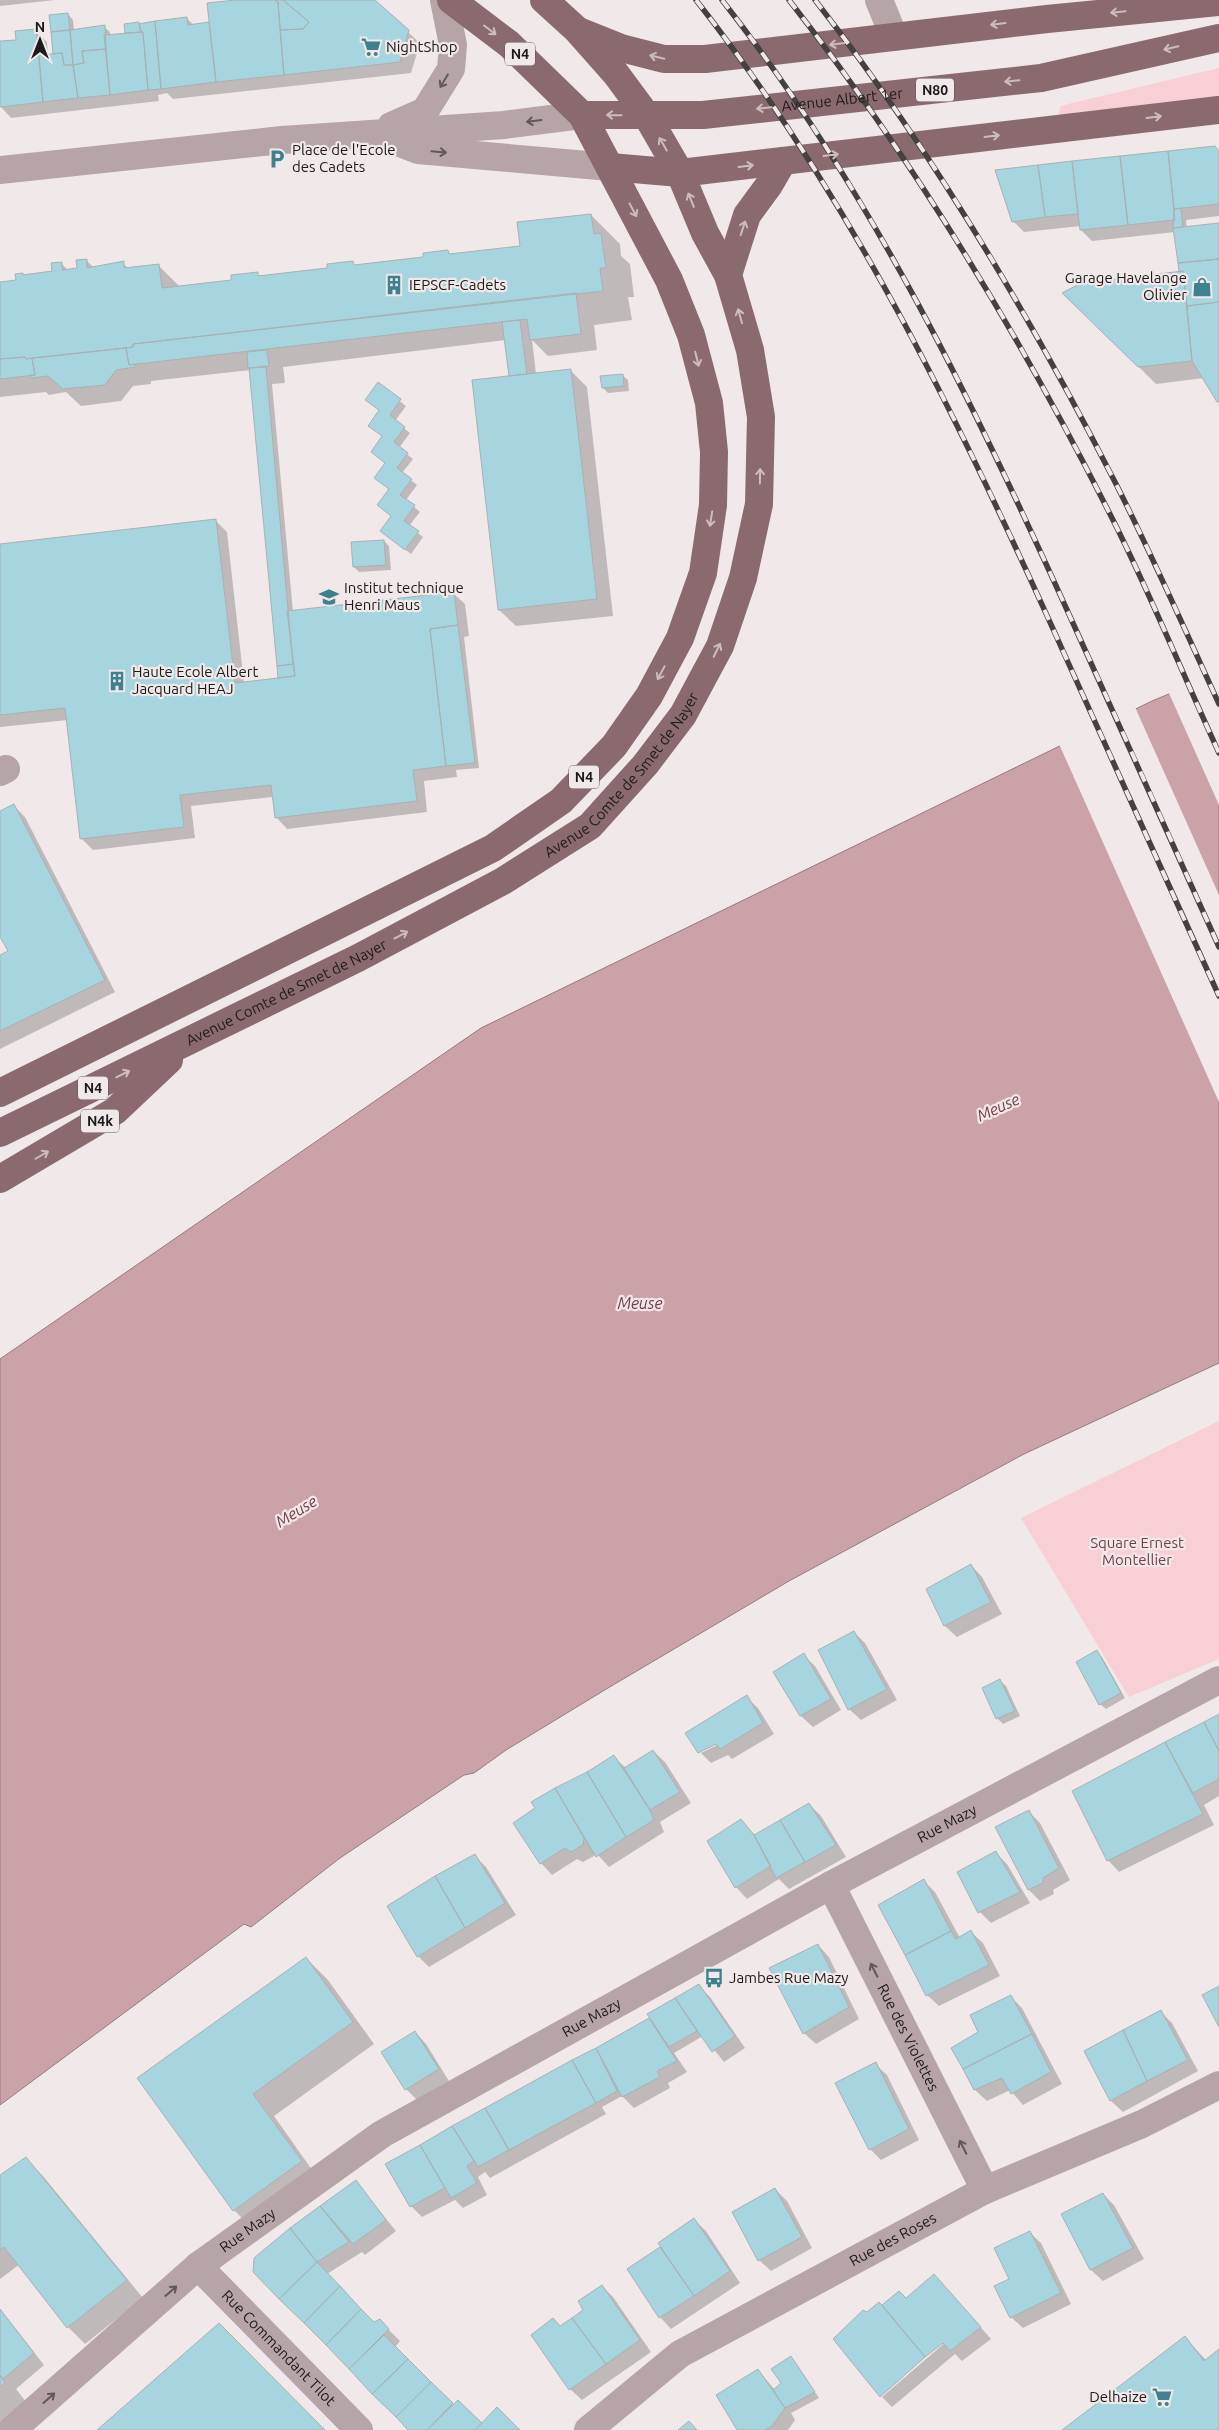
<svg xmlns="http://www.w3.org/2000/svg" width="1219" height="2430" font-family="Ubuntu,sans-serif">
<rect width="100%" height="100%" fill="#f1e8e9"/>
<!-- green -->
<path fill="#f9cfd6" d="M1219 68V99L1059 117 1060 106Z
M1219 1421V1659L1129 1697 1021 1518Z"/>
<!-- water -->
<path fill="#cca2a9" stroke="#98797e" d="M1219 673V1363L1024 1454 789 1581 608 1688 506 1750 474 1773 464 1775 340 1858 251 1927 244 1924 0 2105V1359L481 1028 1152 701Z"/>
<!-- pier -->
<path fill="#f1e8e9" d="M1219 670V805L1168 691Z
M1135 707 1219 895V1102L1059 744Z"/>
<!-- shadow -->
<path fill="#0003" d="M0 0H55L0 6Z
M247 0H372L420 43 411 73 173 99 167 93 158 95 159 101 11 118 0 106V42L18 41 35 30 47 42 48 56 55 55 68 14 73 20 74 30 104 27 110 32V36L127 34 126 25 187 19 194 25 211 23Z
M1214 147 1219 152V216L1186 220 1187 228 1219 225V402L1204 378 1156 384 1064 293 1180 272 1175 232 1092 241 1081 230V226L1024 232 1013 221 997 171Z
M591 215 620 244 621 256 630 264 634 297H628L632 320 594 325 597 350 548 356 532 340 536 374 570 370 587 387 613 616 516 626 499 610 511 377 506 340 283 367 285 383 272 384 293 612 453 593 465 604 469 636 464 637 479 768 456 770 457 777 424 781 427 812 287 829 276 817 273 797 191 806 195 838 93 850 81 838 68 720 0 727V545L216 521 227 532 244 683 281 679 251 370 151 381V384L133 386 121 401 81 406 66 392 49 395 46 392 0 397V284L18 281 24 276 53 272 61 263 68 270 78 269 86 260 94 268 123 263 129 269 159 266 180 287 232 281 257 274 260 277 328 269 353 263 356 266 424 258 448 252 451 255 521 247Z
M622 375 628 380 629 391 608 393 603 388Z
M378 384 406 406 395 421 410 433 399 448 413 459 402 473 417 485 406 500 420 512 409 526 423 537 411 554 381 531 392 516 390 490 376 478 386 464 372 452 383 437 369 426 380 411 366 400Z
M384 541 389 546 391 570 359 572 354 567Z
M14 806 25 817 115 992 0 1049V956L9 951 0 934V813Z
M971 1565 982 1577 1002 1614 957 1637 945 1626 928 1589Z
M854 1632 865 1643 897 1700 861 1720 849 1709Z
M1096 1652 1102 1657 1125 1698 1106 1709 1100 1704Z
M803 1655 815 1666 841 1710 813 1727 801 1716 775 1672Z
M1000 1681 1006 1686 1020 1716 1003 1724 998 1719 983 1689Z
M746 1697 758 1708 774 1734 732 1759 728 1755 711 1763 701 1753 723 1742 721 1740 700 1750V1753L687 1733Z
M1219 1715V1796L1204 1805 1214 1825 1119 1872 1108 1860 1073 1792Z
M653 1751 665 1762 691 1803 660 1822 664 1832 609 1867 595 1852 594 1856 583 1862 577 1859 552 1875 541 1863 537 1809 533 1803 614 1757 626 1768Z
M809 1804 821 1816 846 1857 789 1889 779 1879 747 1899 736 1887 741 1821 755 1835Z
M1029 1812 1040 1823 1070 1880 1053 1890 1054 1894 1040 1901 1029 1890 997 1828Z
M996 1853 1007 1864 1030 1903 991 1923 980 1912Z
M475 1856 486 1867 516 1915 429 1967 418 1956Z
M924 1881 935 1892 960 1938 971 1932 983 1943 1000 1976 939 2006 927 1995Z
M818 1945 829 1957 859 2019 816 2044 804 2033Z
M306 1958 328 1980 374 2044 274 2116 322 2184 255 2232 234 2210 139 2078Z
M699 1986 710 1997 745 2048 724 2062 703 2036 674 2053 687 2072 668 2083 670 2088 634 2108 622 2096 602 2107 606 2114 490 2178 485 2172 478 2177 487 2195 463 2208 455 2200 422 2217 411 2206 387 2164 649 2020 655 2026 675 1999Z
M1010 1996 1022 2008 1062 2084 1023 2105 1010 2090 987 2101 975 2090 953 2048 980 2033Z
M1161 2012 1172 2023 1198 2071 1123 2112 1111 2101 1086 2052Z
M415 2032 426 2044 449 2081 417 2100 406 2089Z
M875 2064 887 2075 919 2140 881 2160 870 2149Z
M25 2159 42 2175 143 2298 85 2344 68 2327 20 2264 0 2279V2177Z
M356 2182 396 2231 365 2255 362 2252 327 2274 374 2323 379 2320 400 2341 395 2347 453 2405 482 2425 518 2430H410L254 2271 255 2258Z
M775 2189 787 2201 812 2248 771 2271 759 2260Z
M1103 2194 1114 2205 1144 2259 1103 2281 1091 2270 1063 2215Z
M694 2220 706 2231 740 2283 671 2329 660 2317 629 2270 662 2247Z
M1029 2232 1041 2243 1071 2304 1023 2328 1011 2317V2280Z
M602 2286 613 2297 651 2352 582 2400 570 2389 532 2336 561 2327 585 2310Z
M945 2287 991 2339 962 2361 955 2354 892 2407 882 2397 948 2340 946 2338 880 2395 867 2313 882 2307 899 2292 906 2299Z
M0 2309 44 2365 16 2389 34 2412 0 2430Z
M1185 2338 1206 2360 1219 2351V2430H1065Z
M791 2357 819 2398 791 2413 795 2420 788 2430H739L758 2370 775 2390 782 2383Z"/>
<!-- building -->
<path fill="#a6d4df" stroke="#a8b1b3" d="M236 0H275L278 2 284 75 216 82 207 3Z
M275 0H283L309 22 303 29 280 30 278 2Z
M283 0H375L409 30 400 62 284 75 280 30 303 29 309 22Z
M68 13 70 30 51 32 49 15Z
M187 17 188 25 209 22 216 82 161 89 155 21Z
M155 21 161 89 148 90 143 32H141L139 24Z
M139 22 141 32 125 33 124 24Z
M105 25 106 49 82 51 84 63 73 65 70 30Z
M36 29 43 102 0 107V41L16 40 15 31Z
M70 30 73 65H64L62 53 53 54 51 32Z
M143 32 148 90 110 95 104 35Z
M106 49 110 95 78 98 73 65 84 63 82 51Z
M62 53 64 65H73L78 98 43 102 39 55Z
M1215 146 1219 151V204L1174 209 1168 151Z
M1168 151 1175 220 1128 225 1120 156Z
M1120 156 1128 225 1080 230 1072 161Z
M1072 161 1078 214 1045 217 1038 165Z
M1038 165 1045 217 1012 222 995 170Z
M1181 208 1183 227 1173 228 1174 209Z
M591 214 594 234 601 233 606 268H600L603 291 133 344V347L26 359 25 357 0 359V282L16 280 15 274 23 273V275L52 271 51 263 62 262V270L77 268 76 260 87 259V268L124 261V268L159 264 162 288 231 280V275L258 272V276L327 268V264L353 261 354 265 423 257V253L448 250 449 254 520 246 517 222Z
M1219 223V259L1178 263 1173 228Z
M1219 259V302L1187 306 1183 271 1179 272 1178 263Z
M1183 271 1192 361 1138 367 1062 293 1081 283Z
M576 293 581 334 530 340 527 319 129 365 126 348 133 347V344Z
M1219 302V402H1217L1192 361 1187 306Z
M520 320 527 374 509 376 502 322Z
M126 348 129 365 135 364V367L116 370 105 385 63 389 48 376 31 378 30 375H35L32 358Z
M267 350 269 366 248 368 247 352Z
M25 357 26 359 32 358 35 375 0 379V359Z
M266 367 293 664 277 666 249 368Z
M571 369 597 599 498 610 472 380Z
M623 374 624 386 602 388 600 376Z
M378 382 401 399 390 415 405 427 394 442 408 453 397 468 412 479 400 495 415 505 404 521 419 531 405 550 380 531 391 516 377 505 389 489 374 478 385 463 371 452 382 436 368 426 379 410 365 400Z
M216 519 235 683 295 676 287 611 454 592 458 625 430 629 446 766 413 770 417 801 275 818 271 785 180 795 184 827 80 839 65 708 0 715V544Z
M384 540 386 565 353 567 351 542Z
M458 625 475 763 446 766 430 629Z
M293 664 295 676 278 678 277 666Z
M14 804 105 980 0 1031V955L8 951 0 937V811Z
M971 1564 991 1602 944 1626 926 1589Z
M854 1631 887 1689 848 1710 818 1650Z
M1097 1650 1121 1693 1099 1705 1076 1662Z
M804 1653 831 1699 800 1716 773 1672Z
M1000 1679 1015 1711 996 1719 982 1688Z
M747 1695 763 1723 720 1749 716 1744 698 1753 685 1733Z
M1219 1714V1751L1204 1722Z
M1204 1722 1219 1751V1779L1193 1793 1165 1742Z
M1165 1742 1203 1814 1107 1861 1072 1791Z
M653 1750 680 1792 650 1810 624 1768Z
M614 1755 650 1810 654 1820 626 1837 587 1772Z
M587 1772 626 1837 596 1857 555 1788Z
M555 1788 584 1838 583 1845 571 1852 565 1848 540 1864 513 1823 535 1808 531 1802Z
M809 1803 836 1845 805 1862 780 1820Z
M1029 1810 1059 1868 1043 1878V1883L1028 1890 995 1827Z
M741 1819 754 1835 771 1866 735 1888 707 1841Z
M780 1820 805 1862 776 1878 754 1835Z
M996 1851 1020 1892 978 1913 957 1872Z
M475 1854 505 1903 465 1928 435 1876Z
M435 1876 465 1928 417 1957 387 1906Z
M924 1879 951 1931 905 1955 878 1905Z
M971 1930 989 1965 926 1996 905 1955 951 1931 956 1939Z
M818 1944 849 2007 803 2034 769 1968Z
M306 1957 353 2022 253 2094 302 2161 233 2211 137 2078Z
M699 1984 735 2036 712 2052 675 1998Z
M1219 1986V2027L1202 1995Z
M1011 1995 1032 2034 963 2069 951 2048 978 2032 970 2015Z
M675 1998 697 2031 669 2047 647 2014Z
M1161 2010 1188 2060 1147 2081 1123 2030Z
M649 2018 677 2061 657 2071 660 2077 622 2097 596 2048Z
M1123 2030 1147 2081 1110 2101 1084 2051Z
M415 2031 439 2069 405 2090 381 2052Z
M1032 2034 1051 2072 1011 2094 1002 2078 974 2090 963 2069Z
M596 2048 617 2091 596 2103 572 2060Z
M572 2060 596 2103 509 2150 485 2108Z
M876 2062 909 2129 869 2150 835 2083Z
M485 2108 509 2150 478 2167 452 2126Z
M452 2126 474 2161 467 2166 477 2183 451 2198 420 2145Z
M420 2145 445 2188 410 2207 385 2164Z
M26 2157 127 2280 67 2328 4 2247 0 2250V2175Z
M356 2180 386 2220 353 2244 320 2206Z
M775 2188 802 2237 758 2261 732 2212Z
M1103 2193 1133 2248 1090 2270 1061 2214Z
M320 2206 349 2242 317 2262 290 2228Z
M694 2218 730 2271 694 2296 658 2243Z
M290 2228 317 2262 279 2299 253 2272 254 2258Z
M1030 2231 1061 2293 1010 2318 994 2286 1009 2279 994 2248Z
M660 2247 694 2296 659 2318 627 2269Z
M317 2262 340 2286 304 2323 279 2299Z
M934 2274 981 2327 950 2351 943 2343 925 2357 882 2305 899 2291 906 2298Z
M602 2285 640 2340 606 2364 572 2318 583 2310 578 2301Z
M340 2286 361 2309 326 2345 304 2323Z
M879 2302 925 2357 880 2397 833 2339 863 2310 867 2312Z
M0 2309 34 2353 3 2379 0 2375Z
M361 2309 374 2322 380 2319 389 2329 349 2369 326 2345Z
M553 2318 560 2326 572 2318 606 2364 569 2390 531 2335Z
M219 2323 325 2430H97Z
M384 2335 408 2359 372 2394 349 2369Z
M1185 2336 1204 2361 1219 2349V2430H1062Z
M791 2356 815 2392 785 2408 773 2390 781 2383 771 2369Z
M408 2359 431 2382 396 2417 372 2394Z
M758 2369 785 2408 772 2426 765 2430H737L716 2395Z
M0 2375 5 2383 0 2387Z
M431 2382 453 2403 427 2430H408L396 2417Z
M458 2400 482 2423 475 2430H427Z
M497 2407 520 2430H475Z
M689 2421 697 2430H678Z"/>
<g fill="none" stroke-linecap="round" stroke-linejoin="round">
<!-- street -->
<g stroke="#b7a4a7" stroke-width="28">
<path d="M879 0 894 37"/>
<path d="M391 126 425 111 451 69 453 45 444 0"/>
<path d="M382 136 418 150 610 167"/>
<path d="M0 170 282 140 504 125 582 115"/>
<path d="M0 772 6 769"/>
<path id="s1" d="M831 1885 985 2190"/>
<path id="s2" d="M198 2266 359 2430"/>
<path id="s3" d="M12 2430 198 2266 382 2134 831 1885 1219 1680"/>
<path id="s4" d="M588 2430 680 2354 985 2190 1142 2124 1219 2085"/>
</g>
<!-- primary -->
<g stroke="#8a696f" stroke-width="28">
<path d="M581 32 621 48 664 59H705L1047 19 1219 2"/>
<path id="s5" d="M582 115H703L1041 78 1219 38"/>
<path d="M610 167 680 173 1219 110"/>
<path d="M728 275 747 215 769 185 783 161"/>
<path d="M0 1093 493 848 561 801 614 746 649 696 680 638 703 573 713 505 714 452 709 403 691 335 669 280 582 115 509 44 451 0"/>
<path id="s6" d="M0 1133 358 958 503 881 590 826 645 765 683 715 720 646 743 578 759 504 761 417 750 350 728 275 705 233 680 173 647 116 616 74 577 30 544 0"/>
<path d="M0 1179 115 1111 169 1060"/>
</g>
<defs>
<path id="rail" d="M696 0C853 200 964 430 1067 660 1118 772 1168 884 1219 996
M722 0C872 191 978 412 1077 632 1125 737 1172 842 1219 947
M789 0C917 164 1025 344 1118 530 1154 603 1185 679 1219 753
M815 0C931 149 1029 314 1115 482 1152 555 1185 630 1219 704"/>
</defs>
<!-- rail casing -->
<use href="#rail" stroke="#454141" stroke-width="5.5"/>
<!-- rail -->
<use href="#rail" stroke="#f1e8e9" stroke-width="4" stroke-dasharray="11" stroke-linecap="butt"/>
</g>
<!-- one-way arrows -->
<defs><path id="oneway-shaft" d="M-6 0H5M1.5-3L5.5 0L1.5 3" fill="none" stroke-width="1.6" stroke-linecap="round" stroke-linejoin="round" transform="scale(1.25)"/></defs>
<g stroke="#cdbcbe">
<use href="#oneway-shaft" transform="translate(1118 12) rotate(174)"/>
<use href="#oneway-shaft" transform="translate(998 24) rotate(173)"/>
<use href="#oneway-shaft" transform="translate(490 30) rotate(37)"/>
<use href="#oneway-shaft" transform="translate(837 44) rotate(173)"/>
<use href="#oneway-shaft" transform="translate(1171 48) rotate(167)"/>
<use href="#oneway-shaft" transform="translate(657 57) rotate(-167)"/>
<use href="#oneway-shaft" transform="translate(1012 81) rotate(174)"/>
<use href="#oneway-shaft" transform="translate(764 108) rotate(174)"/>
<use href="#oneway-shaft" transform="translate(614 115) rotate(-179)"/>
<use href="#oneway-shaft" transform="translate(1154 117) rotate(-7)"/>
<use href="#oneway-shaft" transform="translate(992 136) rotate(-7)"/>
<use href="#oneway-shaft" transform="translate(663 144) rotate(-120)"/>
<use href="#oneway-shaft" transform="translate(831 155) rotate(-7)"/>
<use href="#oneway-shaft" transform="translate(746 166) rotate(-7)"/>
<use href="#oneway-shaft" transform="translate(691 200) rotate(-112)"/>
<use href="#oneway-shaft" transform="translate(633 210) rotate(62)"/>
<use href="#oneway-shaft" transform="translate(743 228) rotate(-72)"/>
<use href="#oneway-shaft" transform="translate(740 316) rotate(-106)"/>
<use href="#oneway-shaft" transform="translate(697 359) rotate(76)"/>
<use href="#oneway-shaft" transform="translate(760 476) rotate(-89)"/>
<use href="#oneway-shaft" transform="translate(711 519) rotate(99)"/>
<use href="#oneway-shaft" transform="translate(717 650) rotate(-64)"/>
<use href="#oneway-shaft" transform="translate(661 673) rotate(118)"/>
<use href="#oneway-shaft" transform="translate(401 935) rotate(-28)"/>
<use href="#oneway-shaft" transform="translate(123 1074) rotate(-26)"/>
<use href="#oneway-shaft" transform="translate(42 1155) rotate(-30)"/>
</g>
<g stroke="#625859">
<use href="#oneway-shaft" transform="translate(444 81) rotate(121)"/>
<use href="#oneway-shaft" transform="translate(534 121) rotate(173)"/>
<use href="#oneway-shaft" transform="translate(439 152) rotate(5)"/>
<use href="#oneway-shaft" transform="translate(874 1970) rotate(-117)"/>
<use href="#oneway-shaft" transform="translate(963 2147) rotate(-117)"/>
<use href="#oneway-shaft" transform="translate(171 2291) rotate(-41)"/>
<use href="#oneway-shaft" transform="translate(49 2398) rotate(-41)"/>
</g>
<!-- icons -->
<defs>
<symbol id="supermarket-bare" viewBox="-9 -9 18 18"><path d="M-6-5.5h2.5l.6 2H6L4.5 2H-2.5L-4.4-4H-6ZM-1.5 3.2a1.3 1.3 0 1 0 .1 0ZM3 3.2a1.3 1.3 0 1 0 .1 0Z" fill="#3d818f" stroke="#f1e8e9" stroke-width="2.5" paint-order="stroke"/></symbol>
<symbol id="parking-bare" viewBox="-9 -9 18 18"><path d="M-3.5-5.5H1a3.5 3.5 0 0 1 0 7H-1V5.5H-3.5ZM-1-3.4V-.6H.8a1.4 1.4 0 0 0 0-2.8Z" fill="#3d818f" stroke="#f1e8e9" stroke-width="2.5" paint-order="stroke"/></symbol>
<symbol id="building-bare" viewBox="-9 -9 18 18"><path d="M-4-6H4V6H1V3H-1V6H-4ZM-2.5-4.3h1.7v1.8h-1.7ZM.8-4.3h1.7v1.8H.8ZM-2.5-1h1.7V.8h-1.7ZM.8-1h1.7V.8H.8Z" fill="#3d818f" stroke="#f1e8e9" stroke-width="2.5" paint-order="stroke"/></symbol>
<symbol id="shop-bare" viewBox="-9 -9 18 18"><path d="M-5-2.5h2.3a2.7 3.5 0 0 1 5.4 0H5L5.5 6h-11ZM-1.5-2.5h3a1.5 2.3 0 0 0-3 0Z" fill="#3d818f" stroke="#f1e8e9" stroke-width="2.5" paint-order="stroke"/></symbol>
<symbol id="university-bare" viewBox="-9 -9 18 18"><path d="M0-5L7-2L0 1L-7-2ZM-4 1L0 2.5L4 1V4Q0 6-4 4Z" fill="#3d818f" stroke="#f1e8e9" stroke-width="2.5" paint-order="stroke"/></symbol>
<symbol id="bus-bare" viewBox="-9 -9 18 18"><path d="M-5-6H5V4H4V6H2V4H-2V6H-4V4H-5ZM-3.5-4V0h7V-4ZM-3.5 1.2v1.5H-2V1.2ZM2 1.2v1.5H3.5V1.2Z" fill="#3d818f" stroke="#f1e8e9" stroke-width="2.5" paint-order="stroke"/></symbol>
</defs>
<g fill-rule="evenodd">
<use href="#supermarket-bare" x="357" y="33" width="28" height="28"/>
<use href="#parking-bare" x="263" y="145" width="28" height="28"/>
<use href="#building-bare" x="380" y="271" width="28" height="28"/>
<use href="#shop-bare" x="1188" y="273" width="28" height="28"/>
<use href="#university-bare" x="315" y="583" width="28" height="28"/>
<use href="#building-bare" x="103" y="667" width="28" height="28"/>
<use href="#bus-bare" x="700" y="1964" width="28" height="28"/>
<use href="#supermarket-bare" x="1148" y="2383" width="28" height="28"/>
</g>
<g text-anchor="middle" stroke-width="4.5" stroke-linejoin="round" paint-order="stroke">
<!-- shield labels -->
<g fill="#f1e8e9" stroke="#5d5858" stroke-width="1">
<rect x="505" y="42.5" width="30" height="23" rx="4"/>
<rect x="916" y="78.5" width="38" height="23" rx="4"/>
<rect x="569" y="765.5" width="30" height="23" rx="4"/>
<rect x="78" y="1076.5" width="30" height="23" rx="4"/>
<rect x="81" y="1109.5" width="38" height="23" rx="4"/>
</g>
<g font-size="14" font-weight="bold" fill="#1d1a1a">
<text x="520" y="59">N4</text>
<text x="935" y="95">N80</text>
<text x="584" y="782">N4</text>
<text x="93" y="1093">N4</text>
<text x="100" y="1126">N4k</text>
</g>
<!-- poi labels -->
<g font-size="15" fill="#1d1a1a" stroke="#f1e8e9" text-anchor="start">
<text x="386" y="52">NightShop</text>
<text x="292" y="155">Place de l'Ecole<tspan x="292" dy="17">des Cadets</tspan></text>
<text x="1187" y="283" text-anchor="end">Garage Havelange<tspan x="1187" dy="17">Olivier</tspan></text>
<text x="409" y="290">IEPSCF-Cadets</text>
<text x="344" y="593">Institut technique<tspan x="344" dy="17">Henri Maus</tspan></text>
<text x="132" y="677">Haute Ecole Albert<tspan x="132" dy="17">Jacquard HEAJ</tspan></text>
<text x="729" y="1983">Jambes Rue Mazy</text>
<text x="1147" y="2402" text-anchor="end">Delhaize</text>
</g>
<!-- street labels -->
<g font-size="15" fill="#1d1a1a" stroke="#f1e8e9">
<text dy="5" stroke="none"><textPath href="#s5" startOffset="261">Avenue Albert 1er</textPath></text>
<text dy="5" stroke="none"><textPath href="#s6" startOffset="724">Avenue Comte de Smet de Nayer</textPath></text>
<text dy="5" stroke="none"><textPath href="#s6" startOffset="319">Avenue Comte de Smet de Nayer</textPath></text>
<text dy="5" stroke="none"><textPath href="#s3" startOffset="1119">Rue Mazy</textPath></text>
<text dy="5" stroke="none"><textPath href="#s3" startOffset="714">Rue Mazy</textPath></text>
<text dy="5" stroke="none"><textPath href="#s1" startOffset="171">Rue des Violettes</textPath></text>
<text dy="5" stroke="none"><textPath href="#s3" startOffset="309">Rue Mazy</textPath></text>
<text dy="5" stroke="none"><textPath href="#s4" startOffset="361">Rue des Roses</textPath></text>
<text dy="5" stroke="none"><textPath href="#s2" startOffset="115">Rue Commandant Tilot</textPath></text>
</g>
<!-- park labels -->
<g font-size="15" fill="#763d49" stroke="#f1e8e9">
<text x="1137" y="1548">Square Ernest<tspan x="1137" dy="17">Montellier</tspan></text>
</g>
<!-- water labels -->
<g font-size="16" font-style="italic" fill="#753c48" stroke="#f1e8e9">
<text transform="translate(998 1107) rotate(-24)" y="6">Meuse</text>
<text x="640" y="1309">Meuse</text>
<text transform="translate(296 1511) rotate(-32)" y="6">Meuse</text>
</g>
</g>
<!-- north arrow -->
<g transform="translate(40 40)" stroke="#f1e8e9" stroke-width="4" paint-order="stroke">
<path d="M0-4L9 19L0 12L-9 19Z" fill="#1d1a1a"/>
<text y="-8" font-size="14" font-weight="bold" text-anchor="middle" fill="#1d1a1a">N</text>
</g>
</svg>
